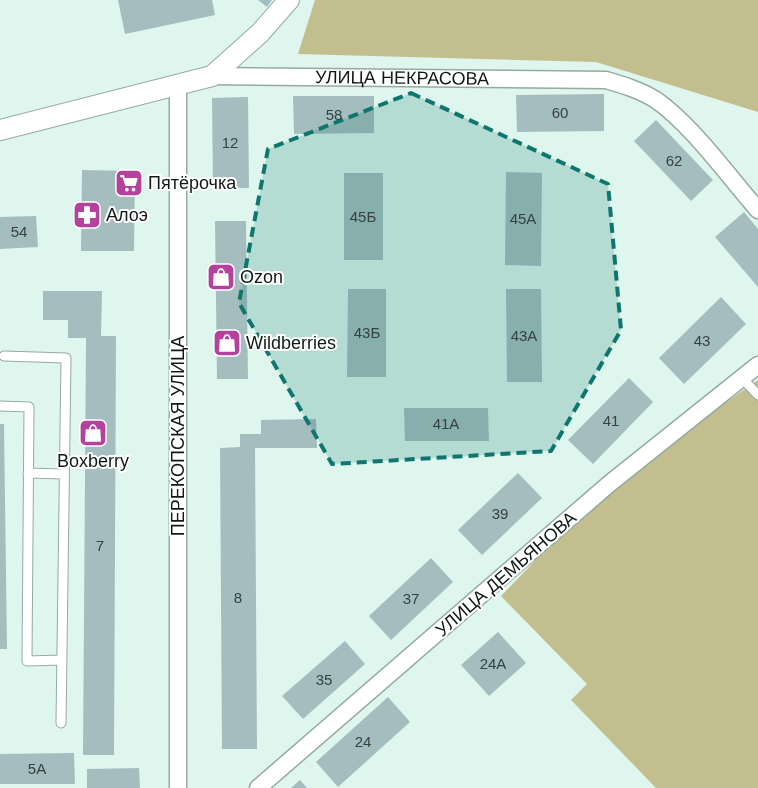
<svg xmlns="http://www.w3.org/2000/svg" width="758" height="788" font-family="Helvetica,sans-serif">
<rect width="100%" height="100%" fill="#def6ed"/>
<!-- green -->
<path fill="#c3be8e" d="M315 0H758V112L596 62 298 54Z
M758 380V788H656L571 700 587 684 501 596 609 484Z"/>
<!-- building -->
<path fill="#a4bdbf" d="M118 0H212L215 15 125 34Z
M258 0H272L267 7Z
M604 94V131L517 132 516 95Z
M293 96H374V133L294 134Z
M248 97 249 188H213L212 98Z
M656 120 713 180 691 201 634 141Z
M82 170 135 171 134 251H81Z
M506 172 542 173 541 266 505 265Z
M344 173H383V260H344Z
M744 212 758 229V287L715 237Z
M36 216 38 247 0 249V217Z
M215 221H246L248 379H217Z
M348 289H386V377H347Z
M506 289H541L542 382H507Z
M43 291H102L101 336H116L114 755H83L86 338H68V320H43Z
M721 297 746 324 684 384 659 358Z
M629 378 653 402 593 464 568 440Z
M404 408H488L489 441H405Z
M316 419 317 448H255L257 749H222L220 448 240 447V434H261V420Z
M0 424H4L7 649H0Z
M518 473 542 498 482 555 458 530Z
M431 558 453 582 391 640 369 616Z
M498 632 526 663 489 696 461 665Z
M345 641 365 664 303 719 282 696Z
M388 697 410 722 338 787 316 762Z
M74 753 75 784H0V754Z
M139 768 140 788H87V769Z
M300 780 307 788H291Z"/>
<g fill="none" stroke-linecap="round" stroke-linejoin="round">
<defs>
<path id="service" d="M4 356 66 358 61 723
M742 378 758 395
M0 406 29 407 27 661 62 660
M28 473 64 474"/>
<g id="minor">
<path id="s1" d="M212 76 606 80C623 85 640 90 656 100 691 124 729 177 758 210"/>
<path d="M178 84V788"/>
<path d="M258 788 609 484 758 365"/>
</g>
<path id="tertiary" d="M0 130 212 76 260 33 289 0"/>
</defs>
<!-- service casing -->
<use href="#service" stroke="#95aba2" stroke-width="11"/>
<!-- minor casing -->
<use href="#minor" stroke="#95aba2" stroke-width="19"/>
<!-- tertiary casing -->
<use href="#tertiary" stroke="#95aba2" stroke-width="22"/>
<!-- service -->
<use href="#service" stroke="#fff" stroke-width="9"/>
<!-- minor -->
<use href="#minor" stroke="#fff" stroke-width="16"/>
<!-- tertiary -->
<use href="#tertiary" stroke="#fff" stroke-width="20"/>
</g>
<!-- marked area -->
<path fill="#0f766e" fill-opacity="0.2" stroke="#0f766e" stroke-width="4" stroke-dasharray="10 6" stroke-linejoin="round" d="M411 93 608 184 621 330 551 451 332 464 239 303 268 149Z"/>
<!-- icons -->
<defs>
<symbol id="supermarket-square" viewBox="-11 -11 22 22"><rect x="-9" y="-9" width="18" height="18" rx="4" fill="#b4429c" stroke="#fff"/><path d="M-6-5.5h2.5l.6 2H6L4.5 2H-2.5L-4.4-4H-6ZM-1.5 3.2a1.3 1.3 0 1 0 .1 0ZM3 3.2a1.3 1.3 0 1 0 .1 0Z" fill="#fff"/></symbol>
<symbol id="pharmacy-square" viewBox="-11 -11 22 22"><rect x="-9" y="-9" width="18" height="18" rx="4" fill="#b4429c" stroke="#fff"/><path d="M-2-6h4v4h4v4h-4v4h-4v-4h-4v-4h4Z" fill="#fff"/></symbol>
<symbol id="shop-square" viewBox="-11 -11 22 22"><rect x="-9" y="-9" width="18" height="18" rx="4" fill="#b4429c" stroke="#fff"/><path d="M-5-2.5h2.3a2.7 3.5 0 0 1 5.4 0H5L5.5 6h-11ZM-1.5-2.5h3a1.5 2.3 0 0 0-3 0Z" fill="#fff"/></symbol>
</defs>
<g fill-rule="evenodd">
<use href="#supermarket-square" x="113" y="167" width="32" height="32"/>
<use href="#pharmacy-square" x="71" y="199" width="32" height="32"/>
<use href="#shop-square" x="205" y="261" width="32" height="32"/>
<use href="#shop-square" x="211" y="327" width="32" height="32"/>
<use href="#shop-square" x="77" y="417" width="32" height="32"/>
</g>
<g text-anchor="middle" stroke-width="4" stroke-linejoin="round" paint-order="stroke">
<!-- number labels -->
<g font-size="15" fill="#364240">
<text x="560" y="118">60</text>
<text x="334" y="120">58</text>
<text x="230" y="148">12</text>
<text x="674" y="166">62</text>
<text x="363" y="222">45Б</text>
<text x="523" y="224">45А</text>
<text x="19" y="237">54</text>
<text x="367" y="338">43Б</text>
<text x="524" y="341">43А</text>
<text x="702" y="346">43</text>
<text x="611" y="426">41</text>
<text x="446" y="429">41А</text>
<text x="500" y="519">39</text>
<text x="100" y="551">7</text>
<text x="238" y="603">8</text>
<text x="411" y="604">37</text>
<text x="493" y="669">24А</text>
<text x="324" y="685">35</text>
<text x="363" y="747">24</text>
<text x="37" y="774">5А</text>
</g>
<!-- street labels -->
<g font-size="18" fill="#111916" stroke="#fff">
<text dy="6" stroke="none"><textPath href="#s1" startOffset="190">УЛИЦА НЕКРАСОВА</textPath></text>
<text transform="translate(178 436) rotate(-90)" y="6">ПЕРЕКОПСКАЯ УЛИЦА</text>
<text transform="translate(506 574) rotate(-41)" y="6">УЛИЦА ДЕМЬЯНОВА</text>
</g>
<!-- poi labels -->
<g font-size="18" fill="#111916" stroke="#fff" text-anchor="start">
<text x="148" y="189">Пятёрочка</text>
<text x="106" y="221">Алоэ</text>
<text x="240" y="283">Ozon</text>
<text x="246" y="349">Wildberries</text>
<text x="93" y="467" text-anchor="middle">Boxberry</text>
</g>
</g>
</svg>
